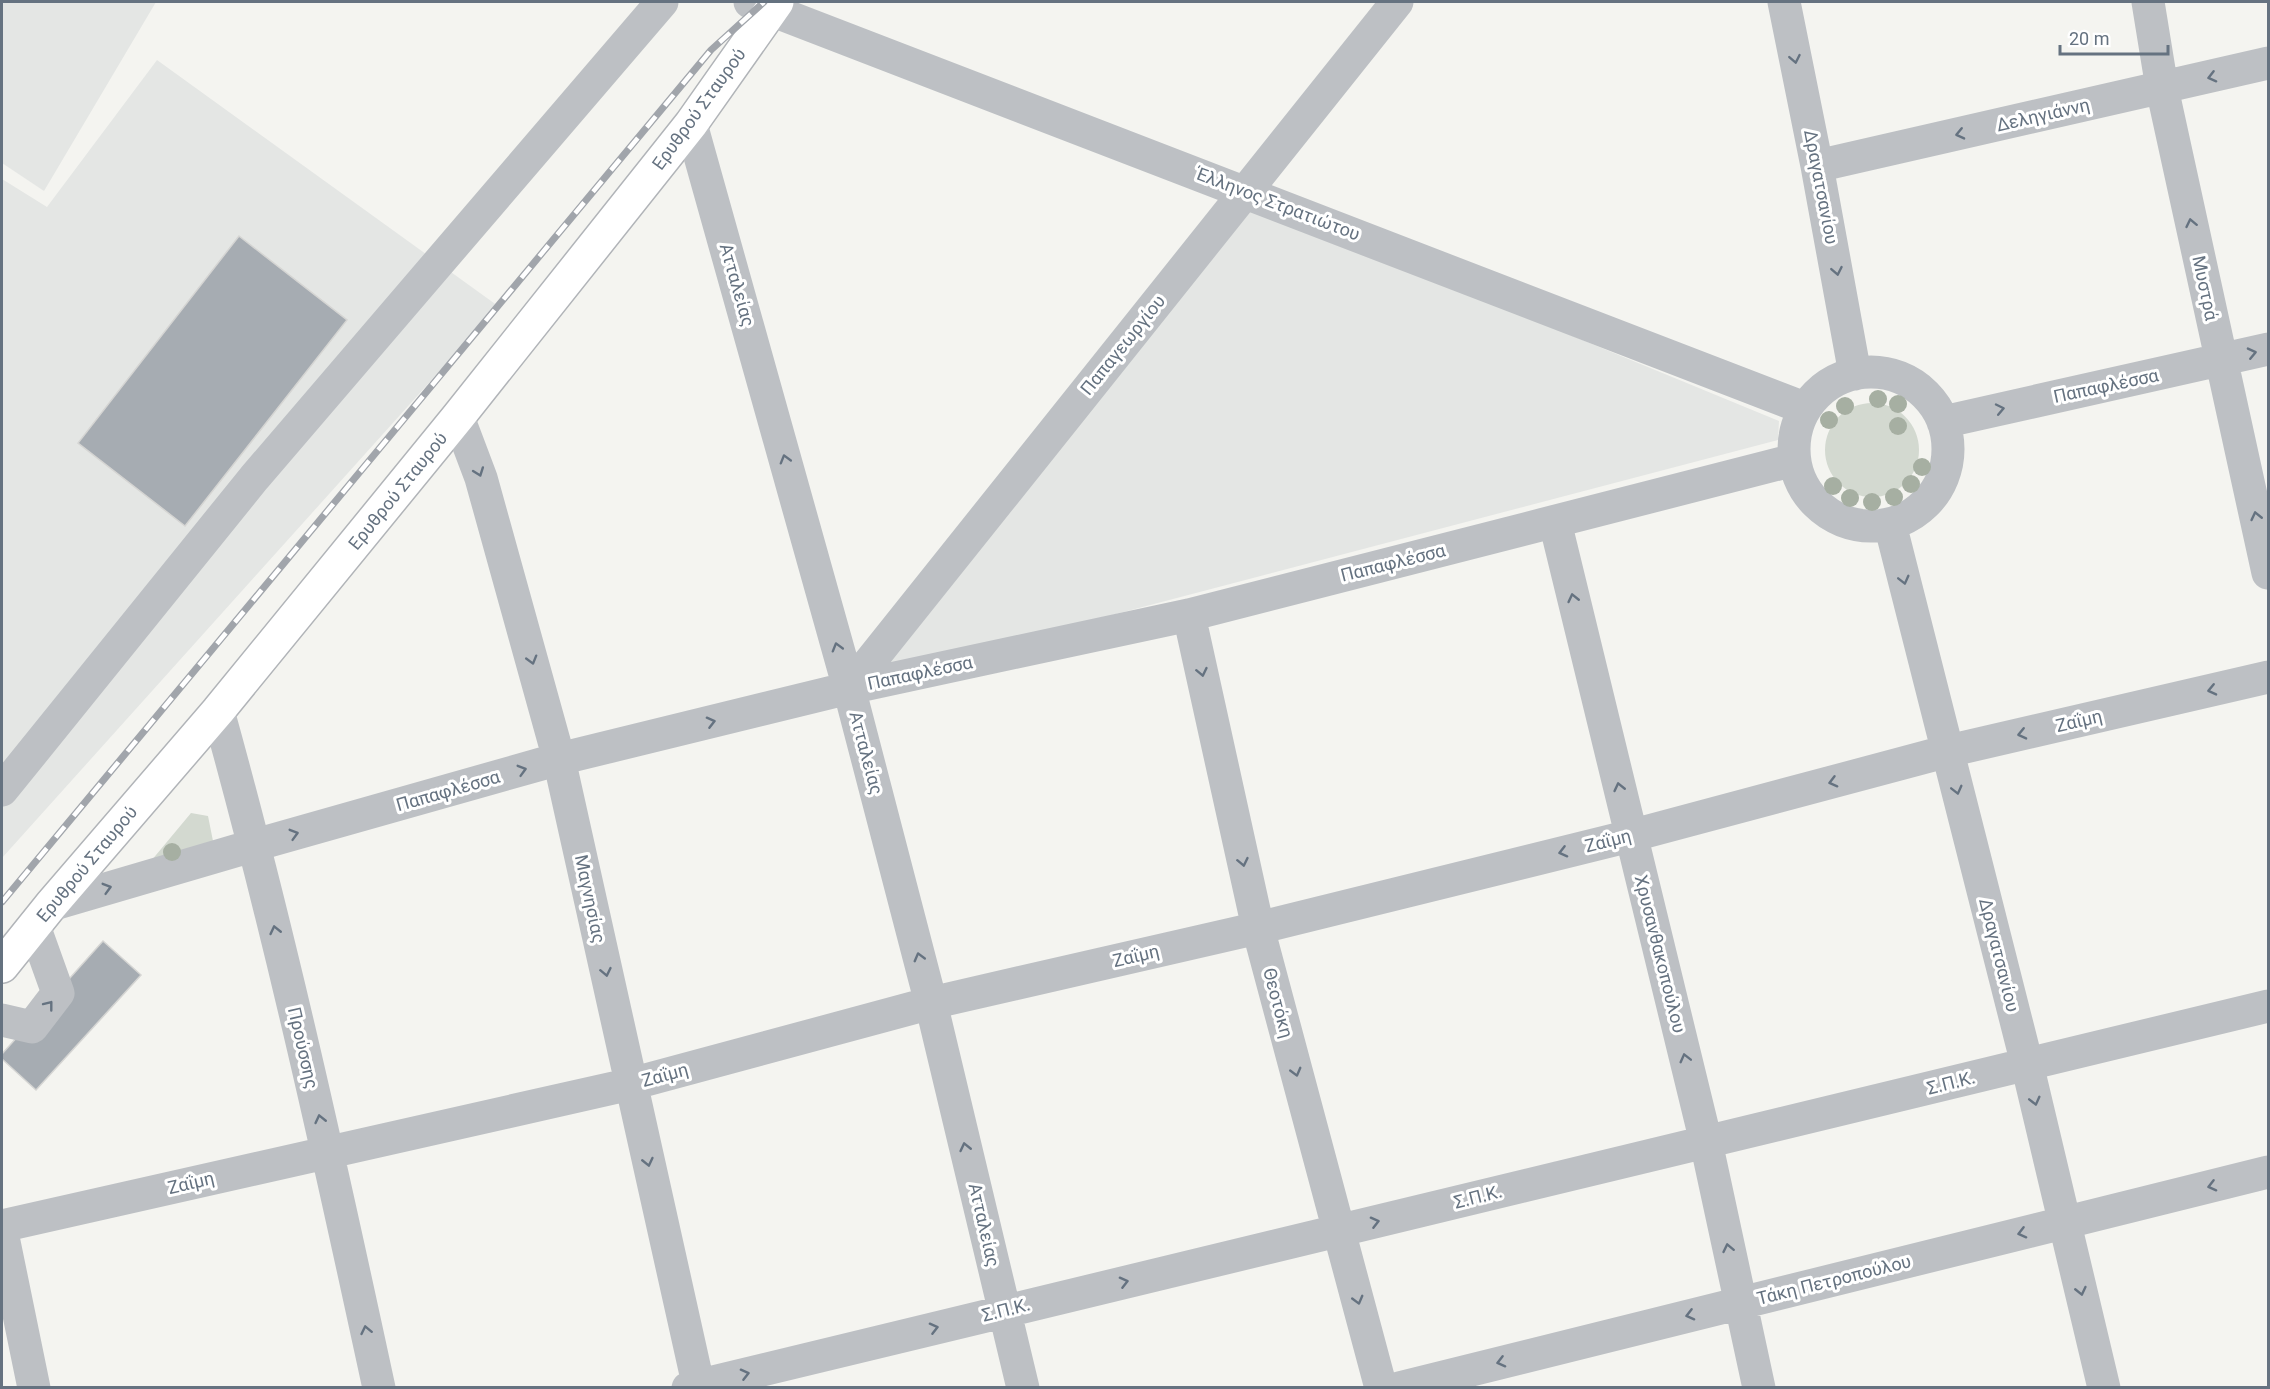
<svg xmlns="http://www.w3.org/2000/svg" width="2270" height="1389" font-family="Roboto,sans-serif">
<rect width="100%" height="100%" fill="#f4f4f0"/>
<!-- built -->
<path fill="#e4e6e4" d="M2 2H156L44 191 2 163Z
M157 60 498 306 2 858V179L47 207Z
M1249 203 1779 421 1778 440 872 678Z"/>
<!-- green -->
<path fill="#d3d9d0" d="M1825 450a47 47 0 1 1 94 0a47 47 0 1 1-94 0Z
M191 813 208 816 215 851 151 861Z"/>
<!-- building -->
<path fill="#a6acb2" stroke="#d5d5d3" stroke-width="1.5" d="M239 236 347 320 185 526 78 443Z
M103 941 141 975 36 1090 2 1059V1054Z"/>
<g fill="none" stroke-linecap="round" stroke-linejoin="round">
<defs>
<path id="major" d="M2 966 51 905 218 711 458 417 691 124 777 2"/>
</defs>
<!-- major casing -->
<use href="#major" stroke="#b1b4b8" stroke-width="36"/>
<!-- minor -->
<path stroke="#bdc0c4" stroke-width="33" d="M750 2 1804 408
M1784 2 1817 166 1855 374
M2148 2 2162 88 2268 573
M691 124 849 688 931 1003 1023 1388
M1817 166 2268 63
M1794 449a77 77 0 1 1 154 0a77 77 0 1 1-154 0Z
M458 417 481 478 559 759 699 1388
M1943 422 2268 349
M1555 522 1706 1142 1759 1388
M1890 524 2027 1064 2104 1388
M1189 615 1258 928 1381 1388
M849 688 1397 2
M218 711C280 934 330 1161 379 1388
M2 790 254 478 662 2
M51 905 255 845 559 759 849 688 1189 615 1794 460
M2 1020 32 1027 58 993 34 926
M2 1226 631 1084 931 1003 1258 928 1630 836 1948 751 2268 677
M2 1232 34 1388
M688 1388 2268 1006
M1399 1388 2268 1172"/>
<!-- major -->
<use href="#major" stroke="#fff" stroke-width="33"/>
<defs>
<path id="rail" d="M2 902 711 50 764 2"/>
</defs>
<!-- rail casing -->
<use href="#rail" stroke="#a1a5ab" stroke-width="7"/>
<!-- rail -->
<use href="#rail" stroke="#fff" stroke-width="4.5" stroke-dasharray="14" stroke-linecap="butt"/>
</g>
<!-- trees -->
<g fill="#a6afa2">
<circle cx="1878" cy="399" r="9"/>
<circle cx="1898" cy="404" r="9"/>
<circle cx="1845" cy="406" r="9"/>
<circle cx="1829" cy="420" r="9"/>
<circle cx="1898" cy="426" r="9"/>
<circle cx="1922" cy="467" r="9"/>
<circle cx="1911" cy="484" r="9"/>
<circle cx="1833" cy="486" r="9"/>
<circle cx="1894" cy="497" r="9"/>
<circle cx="1850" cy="498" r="9"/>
<circle cx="1872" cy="502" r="9"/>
<circle cx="172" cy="852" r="9"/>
</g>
<!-- one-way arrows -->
<defs><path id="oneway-chevron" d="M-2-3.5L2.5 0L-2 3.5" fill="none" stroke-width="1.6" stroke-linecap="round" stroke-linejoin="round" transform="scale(1.5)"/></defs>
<g stroke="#657280">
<use href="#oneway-chevron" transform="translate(1795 59) rotate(79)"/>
<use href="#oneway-chevron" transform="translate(2212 77) rotate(166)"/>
<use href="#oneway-chevron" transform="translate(1960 134) rotate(167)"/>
<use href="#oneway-chevron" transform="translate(2191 223) rotate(-102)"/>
<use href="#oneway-chevron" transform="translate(1837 271) rotate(79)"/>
<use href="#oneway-chevron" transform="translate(2252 353) rotate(-13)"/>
<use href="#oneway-chevron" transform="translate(2000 409) rotate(-12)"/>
<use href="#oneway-chevron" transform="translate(785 459) rotate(-106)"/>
<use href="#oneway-chevron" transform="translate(479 472) rotate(70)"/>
<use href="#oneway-chevron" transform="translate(2256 516) rotate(-103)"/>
<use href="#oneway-chevron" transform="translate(1904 580) rotate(76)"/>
<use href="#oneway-chevron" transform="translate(1573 598) rotate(-103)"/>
<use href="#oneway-chevron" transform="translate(837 647) rotate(-106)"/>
<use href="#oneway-chevron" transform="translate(532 660) rotate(74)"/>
<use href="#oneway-chevron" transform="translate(1202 672) rotate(78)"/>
<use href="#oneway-chevron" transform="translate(2212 690) rotate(167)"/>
<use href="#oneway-chevron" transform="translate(711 722) rotate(-14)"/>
<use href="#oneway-chevron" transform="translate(2022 734) rotate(167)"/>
<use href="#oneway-chevron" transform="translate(522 770) rotate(-16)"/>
<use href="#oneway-chevron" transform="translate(1833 782) rotate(165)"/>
<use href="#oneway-chevron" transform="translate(1619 787) rotate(-103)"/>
<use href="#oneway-chevron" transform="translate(1957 790) rotate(76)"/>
<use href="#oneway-chevron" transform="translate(294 834) rotate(-16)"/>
<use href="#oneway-chevron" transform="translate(1563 852) rotate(166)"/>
<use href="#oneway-chevron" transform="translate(1243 862) rotate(78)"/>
<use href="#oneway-chevron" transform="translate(107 888) rotate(-16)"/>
<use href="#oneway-chevron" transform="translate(275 930) rotate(-103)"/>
<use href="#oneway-chevron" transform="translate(919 957) rotate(-105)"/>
<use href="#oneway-chevron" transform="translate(606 972) rotate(78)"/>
<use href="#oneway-chevron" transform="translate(49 1005) rotate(-52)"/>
<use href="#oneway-chevron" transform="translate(1685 1058) rotate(-104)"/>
<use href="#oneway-chevron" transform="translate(1296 1072) rotate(75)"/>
<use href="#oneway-chevron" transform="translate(2035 1101) rotate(76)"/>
<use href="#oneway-chevron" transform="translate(320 1119) rotate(-103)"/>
<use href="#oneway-chevron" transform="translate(965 1147) rotate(-103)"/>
<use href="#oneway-chevron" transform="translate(648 1162) rotate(77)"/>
<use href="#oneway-chevron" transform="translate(2212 1186) rotate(166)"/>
<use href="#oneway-chevron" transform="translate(1375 1222) rotate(-14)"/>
<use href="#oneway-chevron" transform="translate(2022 1233) rotate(166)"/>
<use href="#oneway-chevron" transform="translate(1728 1248) rotate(-102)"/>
<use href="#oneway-chevron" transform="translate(1124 1282) rotate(-14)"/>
<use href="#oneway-chevron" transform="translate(2081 1291) rotate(77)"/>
<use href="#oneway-chevron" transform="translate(1358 1300) rotate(75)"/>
<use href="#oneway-chevron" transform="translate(1690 1315) rotate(166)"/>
<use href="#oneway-chevron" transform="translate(934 1328) rotate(-14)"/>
<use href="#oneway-chevron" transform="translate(366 1330) rotate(-102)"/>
<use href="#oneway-chevron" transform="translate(1501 1362) rotate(166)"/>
<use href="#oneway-chevron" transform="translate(745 1374) rotate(-14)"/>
</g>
<g text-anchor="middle" stroke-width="6" stroke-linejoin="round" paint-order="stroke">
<!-- street labels -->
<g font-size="18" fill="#657280" stroke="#fff">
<text transform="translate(699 109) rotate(-54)" y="6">Ερυθρού Σταυρού</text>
<text transform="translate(2043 115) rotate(-13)" y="6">Δεληγιάννη</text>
<text transform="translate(1821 187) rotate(79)" y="6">Δραγατσανίου</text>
<text transform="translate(1278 204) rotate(21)" y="6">Έλληνος Στρατιώτου</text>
<text transform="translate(737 285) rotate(74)" y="6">Ατταλείας</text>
<text transform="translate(2205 288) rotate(78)" y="6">Μυστρά</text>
<text transform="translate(1123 345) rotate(-51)" y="6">Παπαγεωργίου</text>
<text transform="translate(2106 386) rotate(-12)" y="6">Παπαφλέσσα</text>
<text transform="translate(398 491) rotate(-51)" y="6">Ερυθρού Σταυρού</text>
<text transform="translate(1393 563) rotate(-14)" y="6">Παπαφλέσσα</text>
<text transform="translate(920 673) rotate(-12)" y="6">Παπαφλέσσα</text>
<text transform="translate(2079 721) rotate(-13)" y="6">Ζαΐμη</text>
<text transform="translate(866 753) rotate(75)" y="6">Ατταλείας</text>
<text transform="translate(448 791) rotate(-16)" y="6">Παπαφλέσσα</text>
<text transform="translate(1608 841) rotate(-14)" y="6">Ζαΐμη</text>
<text transform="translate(87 864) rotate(-50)" y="6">Ερυθρού Σταυρού</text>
<text transform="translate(590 899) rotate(78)" y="6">Μαγνησίας</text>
<text transform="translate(1660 954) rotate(76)" y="6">Χρυσανθακοπούλου</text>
<text transform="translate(1999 955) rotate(76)" y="6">Δραγατσανίου</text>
<text transform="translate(1136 956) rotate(-13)" y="6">Ζαΐμη</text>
<text transform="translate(1278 1003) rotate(75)" y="6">Θεοτόκη</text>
<text transform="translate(303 1048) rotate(77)" y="6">Προύσσης</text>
<text transform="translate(665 1075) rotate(-15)" y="6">Ζαΐμη</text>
<text transform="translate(1951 1083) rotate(-14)" y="6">Σ.Π.Κ.</text>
<text transform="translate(191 1183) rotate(-13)" y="6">Ζαΐμη</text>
<text transform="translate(1478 1197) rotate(-14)" y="6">Σ.Π.Κ.</text>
<text transform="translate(984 1225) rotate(77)" y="6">Ατταλείας</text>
<text transform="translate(1834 1280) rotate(-14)" y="6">Τάκη Πετροπούλου</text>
<text transform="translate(1006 1310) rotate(-14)" y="6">Σ.Π.Κ.</text>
</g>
</g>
<!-- border -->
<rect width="2270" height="1389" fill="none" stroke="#657280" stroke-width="6"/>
<!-- scale -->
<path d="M2060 45v9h108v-9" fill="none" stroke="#657280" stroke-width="3"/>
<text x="2069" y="45" font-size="18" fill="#657280" stroke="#ffffff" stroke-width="4.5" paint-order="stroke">20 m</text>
</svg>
